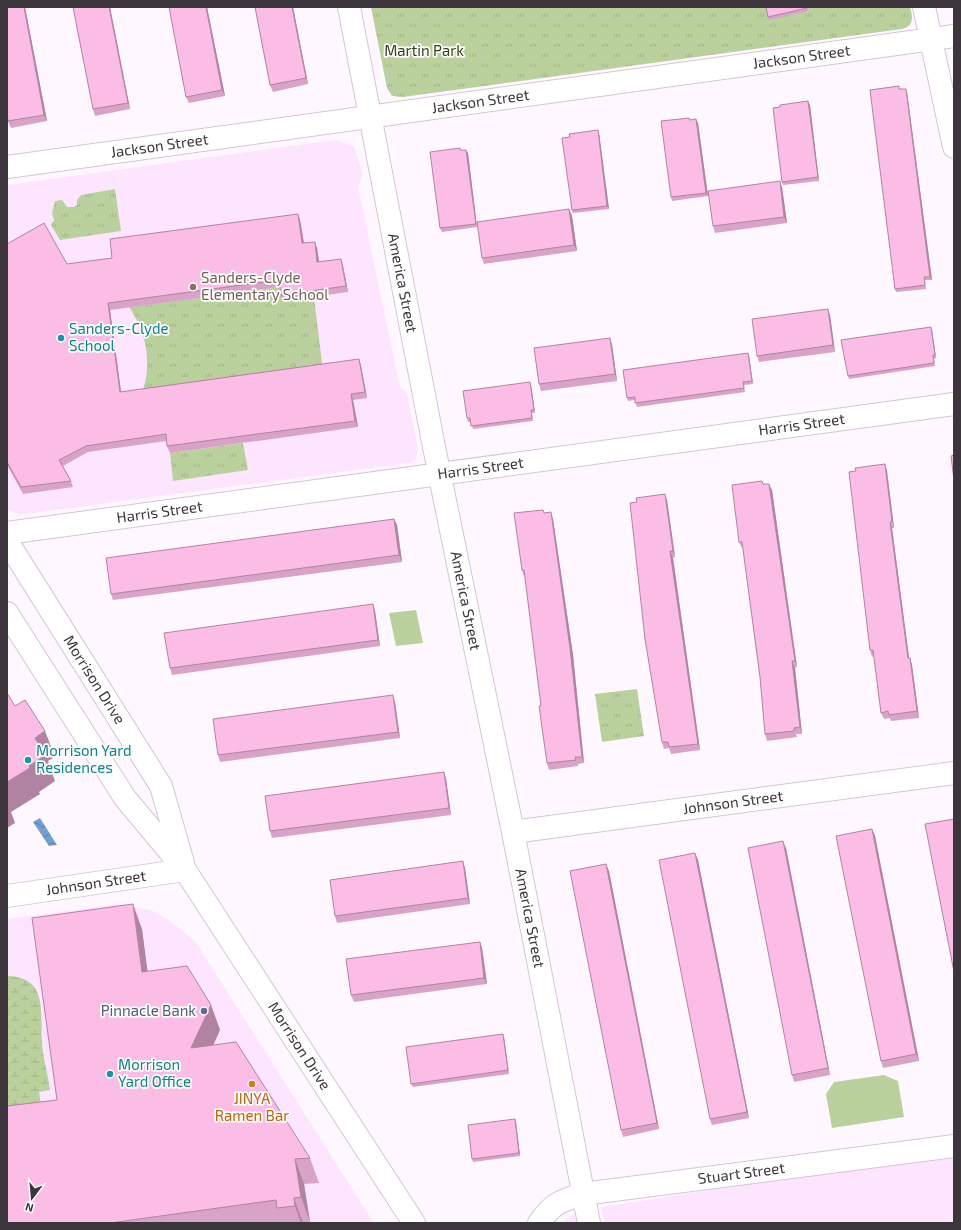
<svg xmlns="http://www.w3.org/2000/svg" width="961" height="1230" font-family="'Exo 2',sans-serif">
<defs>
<pattern id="wetland-marsh" width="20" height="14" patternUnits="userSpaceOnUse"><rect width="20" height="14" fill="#bbd19d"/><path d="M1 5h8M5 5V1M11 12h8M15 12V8" fill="none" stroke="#a2b488"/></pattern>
<pattern id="park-tufts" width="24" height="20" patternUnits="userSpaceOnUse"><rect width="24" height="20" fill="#bbd19d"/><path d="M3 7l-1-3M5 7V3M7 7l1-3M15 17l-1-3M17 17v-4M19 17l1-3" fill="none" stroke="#a2b488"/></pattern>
<pattern id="water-waves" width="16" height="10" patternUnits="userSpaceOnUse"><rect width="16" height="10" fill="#729fd1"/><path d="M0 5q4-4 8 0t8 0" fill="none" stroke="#5f82ab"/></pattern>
</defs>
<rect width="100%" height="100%" fill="#fff7ff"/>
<!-- built -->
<path fill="#fee5ff" d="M335 140 354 146 363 175 358 187 400 387 407 393 418 449 416 459 409 463 26 514H19L7 510V185Z
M117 904 151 910 170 921 195 941 374 1223H7L39 1092 49 1090 42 1042V1010L40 996 33 986 22 979 7 976V919Z
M954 1158V1223H604L601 1207 773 1180Z
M576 1213 578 1223H563L565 1221Z"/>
<!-- green -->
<path fill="#bbd19d" d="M416 610 423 643 396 646 389 613Z
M884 1075 898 1081 904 1117 832 1128 826 1094 834 1082Z"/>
<!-- wetland -->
<path fill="url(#wetland-marsh)" d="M7 976C49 977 40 1013 42 1042 43 1058 48 1074 50 1090L39 1092 43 1117 7 1121Z"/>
<!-- park -->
<path fill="url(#park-tufts)" d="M371 7H910C913 17 914 26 902 29L403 97 392 96 387 88Z
M115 189 121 231 60 240 51 225 54 220 52 213 55 201 62 200 67 207H74L77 205V200L81 195Z
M281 287 283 301 314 297 323 371 143 390C152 361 146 332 129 307Z
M243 443 248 470 173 481 170 453Z
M637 689 644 736 602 742 595 694Z"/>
<!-- water -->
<path fill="url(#water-waves)" d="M40 818 57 845 49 846 33 822Z"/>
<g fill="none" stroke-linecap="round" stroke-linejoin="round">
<defs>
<g id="minor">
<path id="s1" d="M349 7 435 452 513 832 589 1223"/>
<path d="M924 7 954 147"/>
<path id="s2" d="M7 167 954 36"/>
<path id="s3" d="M7 533 954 404"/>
<path id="s4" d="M513 832 954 773"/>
<path id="s5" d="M7 896 185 870"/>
<path id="s6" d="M539 1223C553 1203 560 1201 583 1194L954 1146"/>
</g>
<g id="major">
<path id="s7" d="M7 541 161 786 183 863"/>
<path id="s8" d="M7 613 125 798 185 870 414 1223"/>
</g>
</defs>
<!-- minor casing -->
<use href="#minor" stroke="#d7c4d7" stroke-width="24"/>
<!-- major casing -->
<use href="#major" stroke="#d7c4d7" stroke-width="24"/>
<!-- minor -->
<use href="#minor" stroke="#fff" stroke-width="22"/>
<!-- major -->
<use href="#major" stroke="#fff" stroke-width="22"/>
</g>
<!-- wall -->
<path fill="#d8a3c6" d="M7 7H25L47 121 11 128 8 121Z
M73 7H110L130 109 95 116 93 109Z
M169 7H207L225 96 189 103 186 97Z
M255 7H293L308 84 273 92 270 85Z
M807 7 808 11 769 20 768 17Z
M900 89 907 92 932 280H925L926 289 896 292 895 289Z
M810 105 819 181 783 185 782 182Z
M698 123 708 196 672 201 671 197Z
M598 130 599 133 609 209 573 213 572 210 570 137Z
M460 148V150L468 153 477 227 442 232 440 228Z
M782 187 787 223 715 233 713 226Z
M569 209 572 216 577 251 484 264 482 258Z
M298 214 300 220 304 243 317 248 319 262 343 266 348 292 283 301 281 295 280 287 110 310 121 392 359 359 361 366 367 398 353 400 358 427 170 453 167 446 166 441 88 452 63 466 71 481 73 487 23 494 7 465V244L67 264 112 258Z
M830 315 835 352 759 362 757 356Z
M932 330 936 358 934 359 935 366 849 379 848 376Z
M610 338 612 345 617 381 541 391 539 384Z
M748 353 749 356 753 384 744 385 745 392 637 407 635 400 628 401 627 398Z
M531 385 535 413H532L533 421 473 429 471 422H468L467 418Z
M885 464 887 471 894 528H892L909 658H910L912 665 919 718 891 721 890 718 884 719 881 713 874 656 872 657 870 650 856 471Z
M762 481 763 484 772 490 797 667 795 668 802 734H796L797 737 767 741 765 734 760 677 743 548H742L739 542Z
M667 500 675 557 673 558 700 750 671 754 669 748 664 749 662 742Z
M545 513 553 519 573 655 584 763 578 764V766L549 770 547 763 541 706 525 576 524 577 522 570Z
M394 519 397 525 402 562 113 600 111 594Z
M373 604 375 611 380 646 172 675 170 668Z
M395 702 400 738 220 762 218 755Z
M444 772 446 779 451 815 272 838 270 831Z
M872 829 875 836 919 1061 883 1068 881 1061Z
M786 848 830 1075 794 1082 792 1075Z
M695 853 698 860 749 1118 712 1125 710 1119Z
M465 868 470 904 337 923 335 916Z
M609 871 659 1129 623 1137 621 1130Z
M142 929 147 971 211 1005 220 1030 213 1046 310 1158 319 1183 304 1184 310 1222 303 1223H7L57 1100Z
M480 942 482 948 487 984 354 1002 351 995Z
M504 1037 509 1074 413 1087 411 1084Z
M515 1119 516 1122 520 1156 473 1162 472 1159Z"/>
<!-- shaded-wall -->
<path fill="#b084a1" d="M24 7H25L47 121 44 115Z
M109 7H110L130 109 128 103Z
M206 7H207L225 96 222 90Z
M292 7H293L308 84 306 78Z
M906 89 907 92 932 280 930 277Z
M808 101 810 105 819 181 818 177Z
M696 119 698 123 708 196 706 193Z
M598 130 599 133 609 209 607 206Z
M466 150 468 153 477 227 476 224Z
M780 181 782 187 787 223 784 217Z
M569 209 572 216 577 251 574 245Z
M298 214 300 220 305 250 302 243Z
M315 242 317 248 320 268 317 262Z
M341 259 343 266 348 292 346 286Z
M108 303 110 310 122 399 120 392Z
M828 309 830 315 835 352 833 345Z
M931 327 932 330 936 358 935 355Z
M610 338 612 345 617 381 615 374Z
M748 353 749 356 753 384 752 381Z
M359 359 361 366 367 398 365 392Z
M530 382 531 385 535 413 534 410Z
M351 394 353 400 358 427 355 421Z
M885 464 887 471 894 528 892 521Z
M769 484 772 490 797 667 795 661Z
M665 494 667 500 675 557 673 551Z
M551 512 553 519 573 655 584 763 582 757Z
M394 519 397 525 402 562 399 555Z
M890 522 892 528 910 665 908 658Z
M670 551 673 558 700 750 698 744Z
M373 604 375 611 380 646 378 640Z
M910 658 912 665 919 718 917 711Z
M792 661 795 668 802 734 800 727Z
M393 695 395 702 400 738 398 732Z
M45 731 55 757 48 761 55 781 39 792 40 794 11 812 15 823 7 828V782L35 738Z
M444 772 446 779 451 815 449 808Z
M872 829 875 836 919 1061 916 1054Z
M783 841 786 848 830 1075 828 1068Z
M695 853 698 860 749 1118 747 1112Z
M463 861 465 868 470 904 468 898Z
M606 864 609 871 659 1129 657 1123Z
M133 904 142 929 151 997 142 972Z
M480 942 482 948 487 984 484 978Z
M211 1005 220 1030 200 1073 191 1048Z
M503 1034 504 1037 509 1074 508 1070Z
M515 1119 516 1122 520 1156 519 1153Z
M295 1159 304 1184 310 1222 301 1197Z
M294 1198 303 1223H301L295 1206Z"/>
<!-- building -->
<path fill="#fbbde6" stroke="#b084a1" d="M7 7H24L44 115 8 121 7 113Z
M73 7H109L128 103 93 109Z
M169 7H206L222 90 186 97Z
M255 7H292L306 78 270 85Z
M766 7H807V8L768 17Z
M899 86V89H906L930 277H924L925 285 895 289 870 90Z
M808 101 818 177 782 182 773 108 780 107V105Z
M689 118 690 120 696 119 706 193 671 197 661 121Z
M598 130 607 206 572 210 562 138 570 137 569 134Z
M460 148V150H466L476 224 440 228 430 152Z
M780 181 784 217 713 226 708 191Z
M569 209 574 245 482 258 477 222Z
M298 214 302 243 315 242 317 262 341 259 346 286 281 295 279 280 108 303 120 392 359 359 365 392 351 394 355 421 167 446 166 434 86 446 59 460 71 481 21 487 7 462V244L44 223 67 264 112 258 110 239Z
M828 309 833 345 757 356 752 319Z
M931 327 935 355H933L934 363 848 376 841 340Z
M610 338 615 374 539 384 534 348Z
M748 353 752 381 743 382 744 388 635 403V397L627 398 623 370Z
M530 382 534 410H531L532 418 471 426 470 418H467L463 391Z
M954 455V480L951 456Z
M885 464 892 521 890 522 908 658H910L917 711 889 715 888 711 881 713 873 650H870L849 472 856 471 855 468Z
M762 481 763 484H769L795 661H792L800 727 794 728V731L765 734 760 677 742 542H739L732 485Z
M665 494 673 551H670L698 744 669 747 668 742H662L645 639 630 503 637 502 636 498Z
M543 510 544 513 551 512 570 648 582 757H575L576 760 547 763 539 706H541L524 570H522L514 513Z
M394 519 399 555 111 594 106 558Z
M373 604 378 640 170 668 164 633Z
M7 693 15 706 25 700 45 731 35 738 46 755 29 766 30 768 7 782Z
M393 695 398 732 218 755 213 719Z
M444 772 449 808 270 831 265 796Z
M954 819V972L925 824Z
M872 829 916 1054 881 1061 836 836Z
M783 841 828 1068 792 1075 748 848Z
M695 853 747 1112 710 1119 659 860Z
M463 861 468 898 335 916 330 880Z
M606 864 657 1123 621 1130 570 871Z
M133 904 142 972 187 966 211 1005 191 1048 236 1042 310 1158 295 1159 301 1197 294 1198 295 1206 277 1208 276 1200 110 1223H7V1106L57 1100 32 918Z
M480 942 484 978 351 995 346 959Z
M503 1034 508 1070 411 1084 406 1047Z
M515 1119 519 1153 472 1159 468 1125Z"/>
<!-- markers -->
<circle fill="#8d6e63" stroke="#fff" stroke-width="1.5" cx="193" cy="287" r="4"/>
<g fill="#0f9aa8" stroke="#fff" stroke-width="1.5">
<circle cx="61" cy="338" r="4"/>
<circle cx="28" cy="760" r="4"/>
<circle cx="110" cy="1074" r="4"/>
</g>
<circle fill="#5c6f8a" stroke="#fff" stroke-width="1.5" cx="204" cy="1011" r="4"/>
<circle fill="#e8710a" stroke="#fff" stroke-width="1.5" cx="252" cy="1084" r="4"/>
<g text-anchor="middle" stroke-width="3.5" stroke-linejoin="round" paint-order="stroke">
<!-- park labels -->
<g font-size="15" fill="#314214" stroke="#fff">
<text x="424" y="56">Martin Park</text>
</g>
<!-- street labels -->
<g font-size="15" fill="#3c353c" stroke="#fff">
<text dy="5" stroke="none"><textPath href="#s2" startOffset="802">Jackson Street</textPath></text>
<text dy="5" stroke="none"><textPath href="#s2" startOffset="478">Jackson Street</textPath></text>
<text dy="5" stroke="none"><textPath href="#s2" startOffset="154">Jackson Street</textPath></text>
<text dy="5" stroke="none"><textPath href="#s1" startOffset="281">America Street</textPath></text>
<text dy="5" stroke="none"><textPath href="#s3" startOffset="802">Harris Street</textPath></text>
<text dy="5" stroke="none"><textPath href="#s3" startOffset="478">Harris Street</textPath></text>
<text dy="5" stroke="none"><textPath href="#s3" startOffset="154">Harris Street</textPath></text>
<text dy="5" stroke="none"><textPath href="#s1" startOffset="605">America Street</textPath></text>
<text dy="5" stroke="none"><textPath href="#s7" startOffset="164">Morrison Drive</textPath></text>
<text dy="5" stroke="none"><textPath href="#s4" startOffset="222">Johnson Street</textPath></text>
<text dy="5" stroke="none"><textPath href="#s5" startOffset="90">Johnson Street</textPath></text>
<text dy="5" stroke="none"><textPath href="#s1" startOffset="929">America Street</textPath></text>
<text dy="5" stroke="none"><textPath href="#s8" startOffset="523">Morrison Drive</textPath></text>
<text dy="5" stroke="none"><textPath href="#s6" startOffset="214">Stuart Street</textPath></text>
</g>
<!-- education labels -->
<g font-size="15" fill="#785e54" stroke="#fff" text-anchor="start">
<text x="201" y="283">Sanders-Clyde<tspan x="201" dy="17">Elementary School</tspan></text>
</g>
<!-- culture labels -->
<g font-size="15" fill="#0d838f" stroke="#fff" text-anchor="start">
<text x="69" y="334">Sanders-Clyde<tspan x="69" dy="17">School</tspan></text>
<text x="36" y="756">Morrison Yard<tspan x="36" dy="17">Residences</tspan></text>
<text x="118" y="1070">Morrison<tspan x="118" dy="17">Yard Office</tspan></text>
</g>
<!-- service labels -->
<g font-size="15" fill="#4e5e75" stroke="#fff" text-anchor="end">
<text x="196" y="1016">Pinnacle Bank</text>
</g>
<!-- food labels -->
<g font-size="15" fill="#c56008" stroke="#fff">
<text x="252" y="1104">JINYA<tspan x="252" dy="17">Ramen Bar</tspan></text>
</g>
</g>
<!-- border -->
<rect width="961" height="1230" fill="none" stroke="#3c353c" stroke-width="16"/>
<!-- north arrow -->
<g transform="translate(32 1198) rotate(196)" stroke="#ffffff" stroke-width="3" paint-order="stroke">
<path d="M0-3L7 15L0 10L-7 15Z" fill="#3c353c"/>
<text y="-6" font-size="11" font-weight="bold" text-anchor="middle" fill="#3c353c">N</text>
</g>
</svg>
